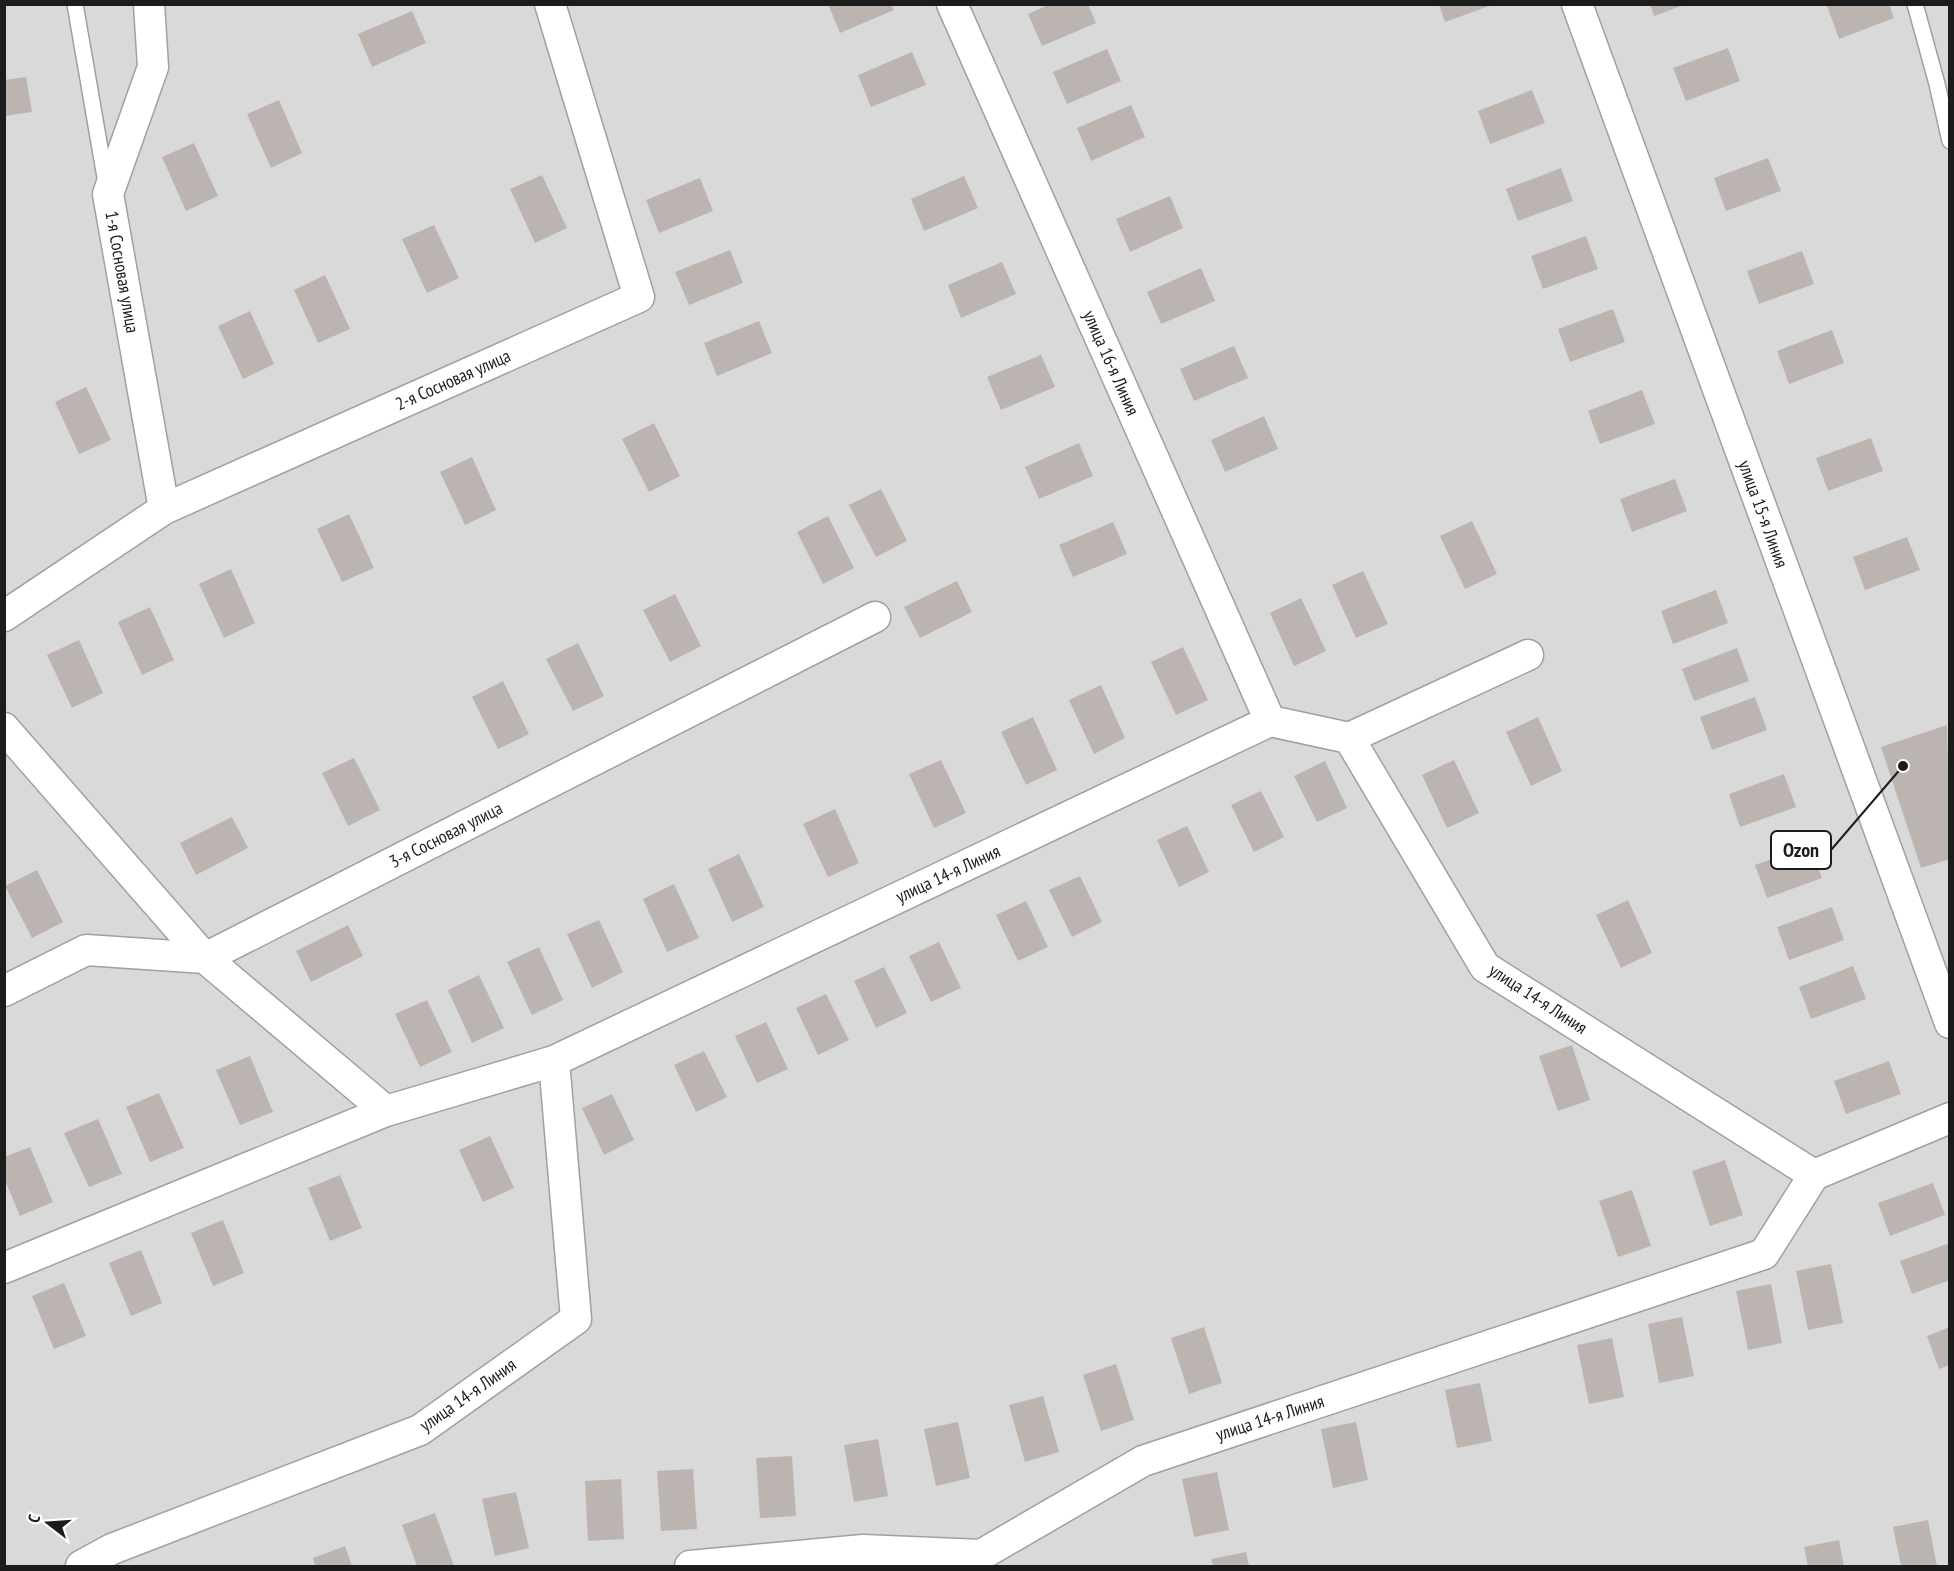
<svg xmlns="http://www.w3.org/2000/svg" width="1954" height="1571" font-family="'PT Sans Narrow',sans-serif">
<rect width="100%" height="100%" fill="#ece9e3"/>
<!-- residential -->
<path fill="#dad9d9" d="M5 5H1949V1566H5Z"/>
<!-- building -->
<path fill="#bcb4b0" d="M828 4H891L894 10 840 33Z
M1050 4H1088L1096 23 1042 46 1028 14Z
M1439 4H1491L1492 5 1445 22Z
M1650 4H1684V5L1654 16Z
M1831 4H1889L1894 18 1839 39 1827 6Z
M412 11 426 43 372 67 358 34Z
M1728 48 1740 81 1686 101 1673 68Z
M1107 49 1121 81 1067 104 1053 72Z
M912 52 926 85 871 107 858 75Z
M26 77 32 112 4 116V80Z
M1532 90 1545 123 1490 144 1478 111Z
M279 100 302 153 271 168 247 114Z
M1131 105 1145 137 1091 161 1077 128Z
M194 143 218 196 186 211 162 157Z
M1768 158 1781 191 1726 211 1714 178Z
M1561 168 1573 201 1518 221 1506 189Z
M542 175 567 228 535 243 510 189Z
M964 176 978 208 924 231 911 199Z
M700 178 713 211 659 233 646 200Z
M1170 196 1183 228 1130 252 1116 219Z
M434 225 459 278 427 293 402 239Z
M1586 236 1598 269 1543 289 1531 256Z
M730 250 743 283 689 305 675 272Z
M1802 251 1814 284 1759 304 1747 271Z
M1002 262 1016 294 961 318 948 285Z
M1201 268 1215 301 1161 324 1147 292Z
M325 275 350 329 318 343 294 290Z
M1613 309 1625 342 1570 362 1558 329Z
M250 311 274 364 243 379 218 326Z
M759 321 772 353 717 376 704 343Z
M1832 330 1844 363 1789 384 1777 351Z
M1234 346 1248 378 1194 401 1180 369Z
M1041 355 1055 387 1001 410 987 377Z
M86 387 111 440 79 454 55 402Z
M1642 390 1655 424 1600 444 1588 411Z
M1264 416 1278 449 1225 472 1211 440Z
M654 423 680 476 649 492 622 439Z
M1871 438 1883 471 1828 491 1816 458Z
M1079 443 1093 476 1039 499 1025 467Z
M472 457 496 510 465 525 440 472Z
M1675 479 1687 511 1632 532 1620 499Z
M881 489 907 541 876 557 849 505Z
M349 514 374 568 342 582 317 529Z
M828 516 854 568 823 584 797 532Z
M1472 521 1497 574 1465 589 1440 536Z
M1113 522 1127 554 1073 577 1059 545Z
M1907 537 1920 570 1865 590 1853 557Z
M231 569 255 623 224 638 199 584Z
M1363 571 1388 624 1356 638 1332 585Z
M957 581 972 612 920 638 904 607Z
M1716 590 1728 623 1673 644 1661 611Z
M675 594 701 646 670 662 643 610Z
M1301 598 1326 651 1294 666 1270 613Z
M150 607 174 660 142 675 118 622Z
M79 640 103 693 72 708 47 655Z
M578 643 604 696 573 711 546 659Z
M1183 647 1208 700 1176 715 1151 662Z
M1737 648 1749 681 1694 701 1682 669Z
M503 681 529 734 498 749 472 697Z
M1101 685 1125 738 1094 754 1069 700Z
M1755 697 1767 730 1712 750 1700 717Z
M1033 717 1057 770 1026 785 1001 732Z
M1538 717 1562 771 1531 786 1506 732Z
M1947 725 1950 859 1921 868 1881 747Z
M354 758 380 810 348 826 322 773Z
M941 760 966 813 934 828 909 774Z
M1454 760 1479 813 1447 828 1422 775Z
M1325 761 1347 808 1317 822 1294 776Z
M1784 774 1796 807 1740 827 1729 794Z
M1261 791 1284 837 1254 852 1231 805Z
M835 809 859 863 828 877 803 824Z
M232 817 248 848 196 875 180 843Z
M1187 826 1209 872 1179 887 1157 840Z
M1810 845 1822 878 1767 898 1755 865Z
M739 854 764 907 732 922 708 869Z
M37 870 63 922 32 938 5 886Z
M1080 876 1102 922 1072 937 1049 890Z
M674 884 699 938 667 952 643 899Z
M1628 900 1652 953 1621 968 1596 915Z
M1026 901 1048 947 1018 961 996 915Z
M1832 907 1844 940 1789 960 1777 927Z
M599 920 623 972 592 988 567 934Z
M348 925 363 956 311 982 296 951Z
M939 942 961 988 931 1002 909 956Z
M539 947 563 1000 532 1015 507 962Z
M1853 966 1866 999 1811 1019 1799 987Z
M884 967 907 1013 876 1028 854 981Z
M479 975 504 1028 472 1043 448 990Z
M826 994 849 1040 818 1055 796 1008Z
M427 1000 452 1052 420 1067 395 1014Z
M766 1022 788 1069 757 1083 735 1036Z
M1572 1045 1590 1100 1558 1111 1539 1056Z
M704 1051 727 1097 696 1112 674 1065Z
M250 1056 273 1112 240 1125 216 1070Z
M1889 1061 1901 1094 1846 1114 1834 1081Z
M159 1093 184 1148 150 1162 126 1107Z
M612 1094 634 1140 604 1155 582 1108Z
M98 1119 122 1174 89 1187 64 1133Z
M490 1136 514 1188 483 1202 459 1150Z
M30 1147 53 1202 20 1216 4 1178V1157Z
M1725 1160 1743 1215 1710 1226 1692 1171Z
M340 1175 362 1228 330 1241 308 1188Z
M1933 1183 1945 1215 1890 1236 1878 1203Z
M1632 1190 1651 1246 1618 1257 1599 1201Z
M223 1220 244 1273 213 1286 191 1233Z
M1950 1243V1280L1912 1294 1900 1261Z
M141 1250 162 1303 131 1316 109 1263Z
M1831 1264 1843 1323 1808 1330 1796 1271Z
M64 1283 86 1336 54 1349 32 1296Z
M1771 1284 1782 1343 1748 1350 1736 1291Z
M1682 1317 1694 1376 1659 1383 1648 1324Z
M1204 1327 1222 1383 1189 1394 1171 1338Z
M1950 1327V1365L1939 1369 1927 1336Z
M1612 1338 1624 1397 1589 1404 1577 1345Z
M1116 1364 1134 1420 1101 1431 1083 1375Z
M1480 1383 1492 1441 1457 1448 1445 1390Z
M1043 1396 1059 1452 1025 1462 1009 1405Z
M958 1422 970 1478 936 1486 924 1429Z
M1356 1422 1368 1480 1333 1488 1321 1429Z
M878 1439 888 1496 854 1502 844 1445Z
M792 1456 796 1516 760 1518 756 1458Z
M693 1469 697 1529 661 1531 657 1471Z
M1217 1472 1229 1530 1194 1537 1182 1479Z
M621 1479 624 1539 588 1541 585 1481Z
M516 1492 529 1548 495 1556 482 1499Z
M435 1513 454 1566H417L402 1525Z
M1928 1520 1937 1566H1901L1893 1527Z
M1839 1540 1844 1566H1808L1804 1547Z
M345 1546 352 1566H315L313 1558Z
M1246 1552 1249 1566H1213L1211 1559Z"/>
<g fill="none" stroke-linecap="round" stroke-linejoin="round">
<defs>
<path id="lane" d="M75 4 106 183
M1915 4 1937 84 1950 141"/>
<path id="street" d="M149 4 153 67 108 194 164 509
M952 4 1270 721
M1577 4 1950 1023
M4 616 164 509 639 297 550 4
M4 728 205 958 386 1111
M1349 738 1528 655
M4 991 86 950 205 958 875 617
M4 1268 386 1111 554 1061
M81 1566 112 1549 420 1430 576 1319 554 1061 1270 721 1349 738 1485 967 1814 1175 1950 1118
M690 1566 863 1550 981 1555 1143 1461 1764 1254 1814 1175"/>
</defs>
<!-- lane casing -->
<use href="#lane" stroke="#a0a0a0" stroke-width="18"/>
<!-- street casing -->
<use href="#street" stroke="#a0a0a0" stroke-width="33"/>
<!-- lane -->
<use href="#lane" stroke="#fff" stroke-width="15"/>
<!-- street -->
<use href="#street" stroke="#fff" stroke-width="30"/>
</g>
<g text-anchor="middle" stroke-width="4.5" stroke-linejoin="round" paint-order="stroke">
<!-- street labels -->
<g font-size="18" fill="#1c1c1c" stroke="#fff">
<text transform="translate(122 272) rotate(80)" y="6">1-я Сосновая улица</text>
<text transform="translate(1111 363) rotate(66)" y="6">улица 16-я Линия</text>
<text transform="translate(453 380) rotate(-24)" y="6">2-я Сосновая улица</text>
<text transform="translate(1763 514) rotate(70)" y="6">улица 15-я Линия</text>
<text transform="translate(446 835) rotate(-27)" y="6">3-я Сосновая улица</text>
<text transform="translate(948 874) rotate(-25)" y="6">улица 14-я Линия</text>
<text transform="translate(1538 999) rotate(33)" y="6">улица 14-я Линия</text>
<text transform="translate(468 1395) rotate(-35)" y="6">улица 14-я Линия</text>
<text transform="translate(1270 1418) rotate(-18)" y="6">улица 14-я Линия</text>
</g>
</g>
<!-- callouts -->
<path fill="none" stroke="#1c1c1c" stroke-width="2" d="M1903 766L1831 850"/>
<circle fill="#1c1c1c" stroke="#fff" stroke-width="2" cx="1903" cy="766" r="6"/>
<rect fill="#fff" stroke="#1c1c1c" stroke-width="2" x="1771" y="831" width="60" height="38" rx="6"/>
<g font-size="20" text-anchor="middle" font-weight="bold" fill="#1c1c1c">
<text x="1801" y="857">Ozon</text>
</g>
<!-- border -->
<rect width="1954" height="1571" fill="none" stroke="#1c1c1c" stroke-width="12"/>
<!-- north arrow -->
<g transform="translate(48 1523) rotate(287)" stroke="#ffffff" stroke-width="4.5" paint-order="stroke">
<path d="M0-4.5L10 22L0 15L-10 22Z" fill="#1c1c1c"/>
<text y="-9" font-size="16" font-weight="bold" text-anchor="middle" fill="#1c1c1c">С</text>
</g>
</svg>
